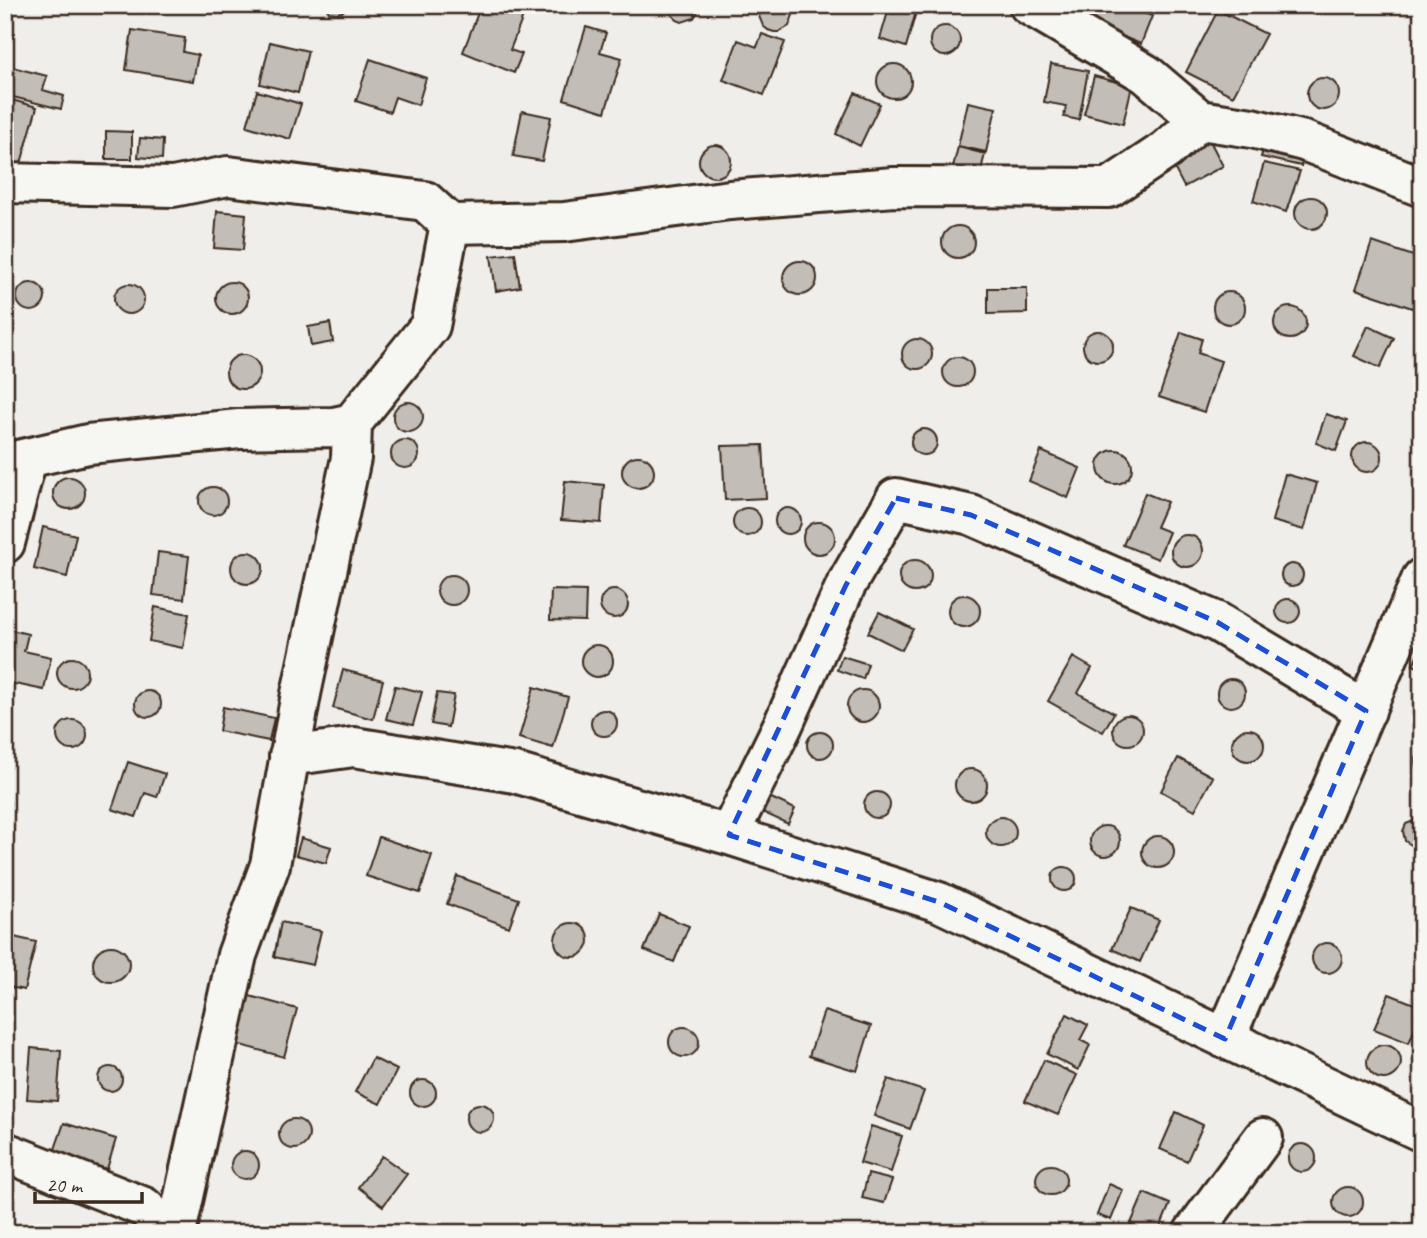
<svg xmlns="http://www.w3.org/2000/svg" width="1427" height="1238" font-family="Caveat,sans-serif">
<rect width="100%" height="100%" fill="#efeeea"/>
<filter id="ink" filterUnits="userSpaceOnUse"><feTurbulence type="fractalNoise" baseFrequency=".0143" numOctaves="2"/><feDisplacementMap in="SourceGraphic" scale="14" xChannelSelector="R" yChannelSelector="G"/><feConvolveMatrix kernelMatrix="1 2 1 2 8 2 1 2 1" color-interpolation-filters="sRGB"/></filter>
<g filter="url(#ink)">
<!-- building -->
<path fill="#c2bdb7" stroke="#3b2a1e" stroke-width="2" d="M324 5H349L342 12 338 13 329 12Z
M481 5H518L526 9 510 50 522 54 514 73 463 52Z
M670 5H698V11L694 18 682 22 677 20 671 14Z
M789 5 793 15 789 26 779 32H774L768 30 763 26 759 16 763 5Z
M890 5H918L906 47 880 39Z
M1086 5H1135L1133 9 1152 16 1141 44 1080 20Z
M1218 10 1266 34 1233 96 1186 72Z
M930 41a15 15 0 1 1 30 0a15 15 0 1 1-30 0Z
M586 27 606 33 600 52 622 58 605 112 564 99Z
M132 30 185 38 183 52 198 55 193 81 126 70Z
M762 34 785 42 764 95 723 80 738 40 757 47Z
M270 42 308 51 298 93 260 84Z
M370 59 426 78 418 105 395 97 390 112 356 101Z
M1051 64 1088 71 1079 120 1064 117 1066 106 1044 102Z
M877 81a17 17 0 1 1 34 0a17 17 0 1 1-34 0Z
M12 67 47 76 43 90 64 96 61 109 5 95Z
M1094 76 1132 86 1123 124 1084 114Z
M1307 94a16 16 0 1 1 32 0a16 16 0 1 1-32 0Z
M257 91 301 104 290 139 247 126Z
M855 93 880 104 860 146 836 134Z
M5 98 37 107 20 167 5 163Z
M968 102 996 108 986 152 958 146Z
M522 111 551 117 542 161 513 156Z
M106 131 132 132V159H106Z
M140 138 163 140 162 159 138 157Z
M1209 139 1223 166 1184 187 1170 160Z
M1265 143 1305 154 1301 166 1261 157Z
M699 161a16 16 0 1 1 32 0a16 16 0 1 1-32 0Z
M958 147 985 154 980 174 953 167Z
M1264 163 1300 171 1286 212 1253 201Z
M1295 213a16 16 0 1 1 32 0a16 16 0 1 1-32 0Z
M217 211 246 214 243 250 214 248Z
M942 242a16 16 0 1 1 32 0a16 16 0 1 1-32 0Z
M1372 242 1422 259 1421 311 1356 289Z
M515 253 520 287 496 291 491 256Z
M783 278a17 17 0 1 1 34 0a17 17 0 1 1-34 0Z
M216 298a16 16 0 1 1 32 0a16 16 0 1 1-32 0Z
M17 297a14 14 0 1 1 28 0a14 14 0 1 1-28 0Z
M114 299a15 15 0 1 1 30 0a15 15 0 1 1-30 0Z
M988 288H1027V313L988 314Z
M1213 308a16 16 0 1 1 32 0a16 16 0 1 1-32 0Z
M1274 323a16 16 0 1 1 32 0a16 16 0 1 1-32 0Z
M330 323 333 342 311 346 308 327Z
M1368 326 1394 338 1380 368 1354 356Z
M1083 346a15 15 0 1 1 30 0a15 15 0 1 1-30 0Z
M1181 332 1202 339 1198 353 1221 361 1204 412 1159 397Z
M902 354a15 15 0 1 1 30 0a15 15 0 1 1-30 0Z
M226 372a17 17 0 1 1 34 0a17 17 0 1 1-34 0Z
M943 372a15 15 0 1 1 30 0a15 15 0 1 1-30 0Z
M393 417a15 15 0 1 1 30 0a15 15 0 1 1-30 0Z
M1326 414 1347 421 1336 451 1316 443Z
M911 442a13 13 0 1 1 26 0a13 13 0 1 1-26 0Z
M391 454a14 14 0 1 1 28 0a14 14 0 1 1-28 0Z
M1352 457a15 15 0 1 1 30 0a15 15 0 1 1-30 0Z
M763 445 766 498 725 500 722 446Z
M1098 467a17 17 0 1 1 34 0a17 17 0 1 1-34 0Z
M1041 451 1080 468 1068 498 1029 481Z
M622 472a16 16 0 1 1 32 0a16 16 0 1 1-32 0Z
M1285 474 1317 483 1304 530 1272 521Z
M53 493a16 16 0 1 1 32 0a16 16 0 1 1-32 0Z
M565 481 604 485 601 523 561 520Z
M199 501a14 14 0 1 1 28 0a14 14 0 1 1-28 0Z
M1145 493 1167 502 1156 527 1169 532 1158 559 1123 545Z
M775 521a13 13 0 1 1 26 0a13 13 0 1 1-26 0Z
M733 522a14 14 0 1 1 28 0a14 14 0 1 1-28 0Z
M803 538a16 16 0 1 1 32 0a16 16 0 1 1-32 0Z
M43 527 76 535 67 577 34 569Z
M1171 551a16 16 0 1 1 32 0a16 16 0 1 1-32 0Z
M158 552 189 556 184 599 153 595Z
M231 568a16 16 0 1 1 32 0a16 16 0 1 1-32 0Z
M899 576a16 16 0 1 1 32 0a16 16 0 1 1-32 0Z
M1281 575a11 11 0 1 1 22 0a11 11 0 1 1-22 0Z
M437 590a15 15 0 1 1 30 0a15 15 0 1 1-30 0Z
M551 590 586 591 585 621 550 620Z
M600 604a14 14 0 1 1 28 0a14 14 0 1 1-28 0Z
M948 611a16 16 0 1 1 32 0a16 16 0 1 1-32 0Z
M1276 611a12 12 0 1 1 24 0a12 12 0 1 1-24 0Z
M155 607 189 614 183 648 149 641Z
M879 612 913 629 902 650 868 633Z
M7 629 28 634 24 651 51 657 44 690 5 682V639Z
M1422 643V669L1413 665Z
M581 661a16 16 0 1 1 32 0a16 16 0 1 1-32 0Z
M842 656 868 664 863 679 837 670Z
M1073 657 1092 668 1078 693 1114 713 1103 732 1048 701Z
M57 673a15 15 0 1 1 30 0a15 15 0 1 1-30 0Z
M343 670 383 680 373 719 333 708Z
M1217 693a14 14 0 1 1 28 0a14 14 0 1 1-28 0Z
M395 686 422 692 413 725 386 719Z
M534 687 568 697 553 748 519 738Z
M847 706a16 16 0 1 1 32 0a16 16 0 1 1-32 0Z
M135 704a13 13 0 1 1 26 0a13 13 0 1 1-26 0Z
M437 693 454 695 448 727 431 724Z
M223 707 274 718 269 741 219 731Z
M591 723a13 13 0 1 1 26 0a13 13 0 1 1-26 0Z
M1113 730a15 15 0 1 1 30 0a15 15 0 1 1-30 0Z
M57 735a15 15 0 1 1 30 0a15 15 0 1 1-30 0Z
M1232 745a16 16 0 1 1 32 0a16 16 0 1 1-32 0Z
M807 745a13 13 0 1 1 26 0a13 13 0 1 1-26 0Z
M1422 750V778L1418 774 1415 762 1416 757Z
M1178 758 1213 777 1195 810 1161 791Z
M128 762 165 774 157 797 145 793 136 817 112 809Z
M955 785a16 16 0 1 1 32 0a16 16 0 1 1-32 0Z
M864 805a13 13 0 1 1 26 0a13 13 0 1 1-26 0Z
M5 795 10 802 9 810 5 818Z
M767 796 795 809 788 824 760 811Z
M986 832a15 15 0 1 1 30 0a15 15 0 1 1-30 0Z
M1418 819 1422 820V845L1413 846 1405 841 1403 831 1406 824Z
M1090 841a15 15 0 1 1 30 0a15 15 0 1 1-30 0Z
M1142 852a16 16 0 1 1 32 0a16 16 0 1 1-32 0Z
M379 837 432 855 420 893 366 876Z
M301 838 331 847 326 863 296 855Z
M1052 879a12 12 0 1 1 24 0a12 12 0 1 1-24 0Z
M457 876 519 899 509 927 447 904Z
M1131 908 1159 920 1140 962 1112 949Z
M659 914 689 926 674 962 644 950Z
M281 922 321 931 313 965 274 957Z
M555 940a17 17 0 1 1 34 0a17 17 0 1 1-34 0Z
M5 935 36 942 24 990 5 986Z
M1312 958a15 15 0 1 1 30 0a15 15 0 1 1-30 0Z
M93 964a18 18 0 1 1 36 0a18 18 0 1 1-36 0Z
M1389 994 1422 1007V1011L1409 1043 1374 1029Z
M246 995 297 1009 284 1057 233 1043Z
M824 1011 871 1026 857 1071 809 1056Z
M1067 1014 1088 1025 1080 1040 1090 1045 1078 1070 1047 1054Z
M669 1042a15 15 0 1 1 30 0a15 15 0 1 1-30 0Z
M1367 1062a17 17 0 1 1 34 0a17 17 0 1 1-34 0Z
M31 1048 61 1051 57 1101 27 1099Z
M373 1058 397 1070 380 1104 355 1092Z
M1044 1060 1077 1075 1058 1115 1025 1101Z
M98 1079a12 12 0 1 1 24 0a12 12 0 1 1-24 0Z
M888 1079 924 1091 910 1129 874 1116Z
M410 1093a13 13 0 1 1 26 0a13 13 0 1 1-26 0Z
M466 1118a14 14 0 1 1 28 0a14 14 0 1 1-28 0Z
M1176 1112 1203 1125 1187 1161 1160 1149Z
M279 1134a15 15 0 1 1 30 0a15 15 0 1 1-30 0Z
M64 1123 116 1139 107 1169 54 1152Z
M871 1126 902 1136 891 1172 860 1163Z
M1288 1158a14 14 0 1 1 28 0a14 14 0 1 1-28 0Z
M231 1165a14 14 0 1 1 28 0a14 14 0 1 1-28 0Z
M382 1156 407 1174 383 1206 358 1187Z
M1036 1180a15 15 0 1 1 30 0a15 15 0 1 1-30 0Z
M868 1174 892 1180 884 1203 862 1198Z
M1109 1184 1123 1190 1111 1220 1097 1215Z
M1333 1202a15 15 0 1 1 30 0a15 15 0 1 1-30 0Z
M1144 1193 1170 1204 1158 1233H1140L1129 1228Z"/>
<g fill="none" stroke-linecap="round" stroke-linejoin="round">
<defs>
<path id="minor" d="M1029 5 1146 74 1200 120 1252 128 1304 141 1422 187
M5 183 173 187 228 176 425 201 450 224 564 222 730 200 894 187 1109 188 1166 150 1200 120
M5 463 88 444 239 429 334 427 352 423
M5 543 27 459
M289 756 354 747 515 773 729 835 939 902 1422 1132
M729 835 783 725 846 585 896 498 971 515 1217 622 1366 711
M1225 1039 1422 578
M5 1152 144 1207 171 1233
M176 1233 237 955 270 865 301 694 351 458 352 423 430 326 450 224
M1193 1233 1263 1138"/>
</defs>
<!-- minor casing -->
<use href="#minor" stroke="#3b2a1e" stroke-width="44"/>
<!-- minor -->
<use href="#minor" stroke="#f6f6f2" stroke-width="38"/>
</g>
</g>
<!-- marked area -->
<path fill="none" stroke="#1d4ed8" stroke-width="5" stroke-dasharray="14 9" stroke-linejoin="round" d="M896 498 971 515 1217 622 1366 711 1225 1039 939 902 729 835 846 585Z"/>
<!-- margin -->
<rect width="1427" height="1238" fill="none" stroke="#f6f6f2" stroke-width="28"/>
<rect x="14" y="14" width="1399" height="1210" fill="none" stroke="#3b2a1e" stroke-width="2.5" filter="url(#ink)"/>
<!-- scale -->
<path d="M35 1192v10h107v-10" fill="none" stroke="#3b2a1e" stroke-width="3.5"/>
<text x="46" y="1192" font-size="21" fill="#3b2a1e" stroke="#f6f6f2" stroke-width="5" paint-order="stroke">20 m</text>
</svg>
